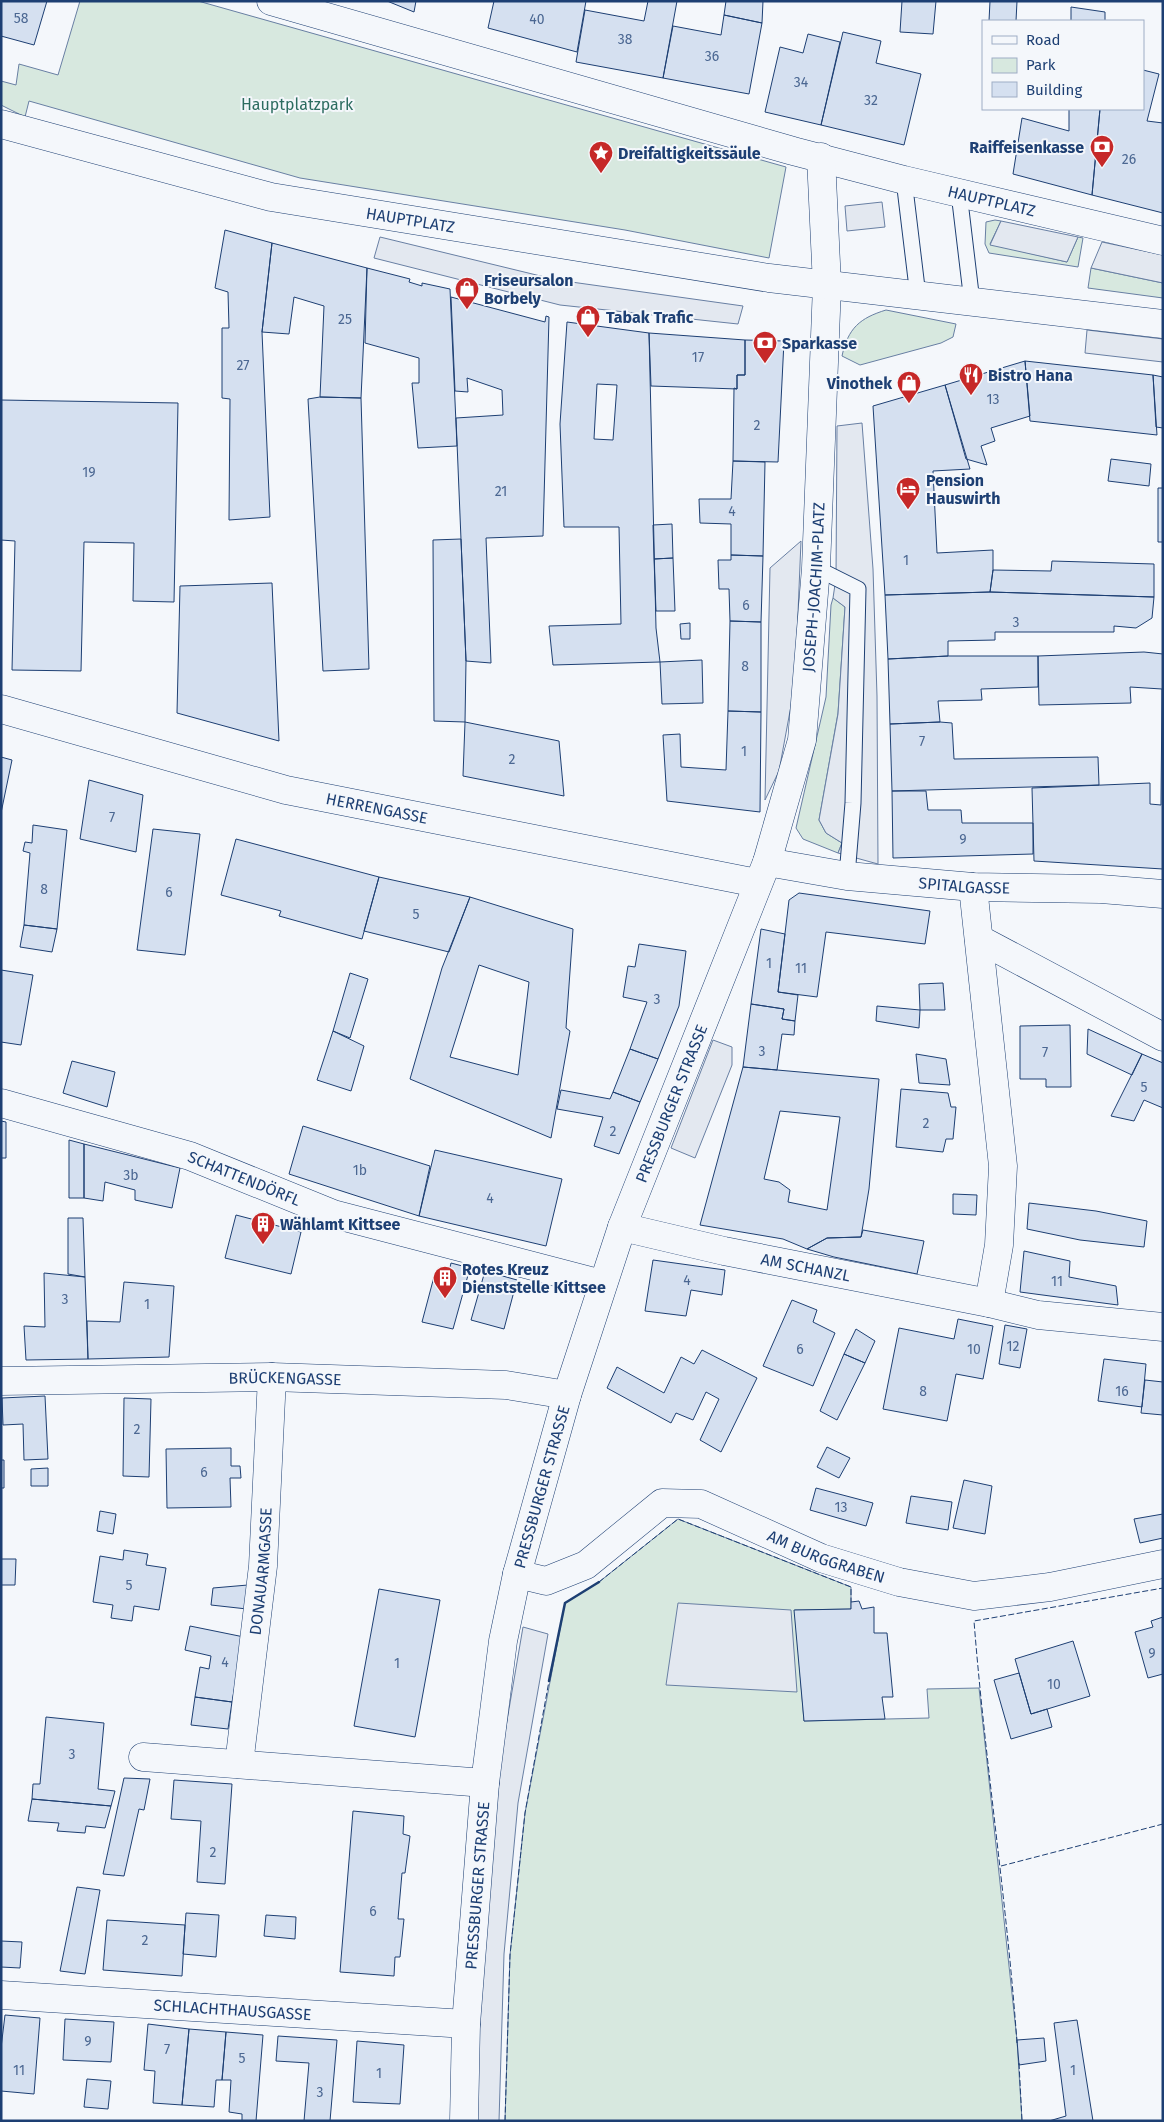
<svg xmlns="http://www.w3.org/2000/svg" width="1164" height="2122" font-family="'Fira Sans',sans-serif">
<rect width="100%" height="100%" fill="#f4f7fb"/>
<!-- green -->
<path fill="#d7e8df" stroke="#687fa3" d="M80 1H198L786 167 769 258 625 230 300 178 29 101 25 117 1 105V81L16 85 19 64 58 75Z
M995 220 1001 221 990 244 1067 262 1078 237 1083 238 1078 267 989 253 985 244 986 222Z
M1091 268 1163 283V298L1088 288Z
M886 310 956 324 953 337 941 343 860 365 842 356C848 328 860 318 886 310Z
M833 598 845 607 838 713 819 820 826 833 842 843 838 853 803 839 796 828 826 697 831 605Z
M678 1519 851 1587V1609L795 1610 804 1721 929 1718 927 1689 979 1688 1017 2040 1022 2121H505L510 1955 525 1813 565 1603 599 1582Z"/>
<!-- parking -->
<path fill="#e3e8f0" stroke="#687fa3" d="M882 202 885 227 847 231 845 206Z
M1001 221 1078 237 1067 262 990 245Z
M380 237 557 280 743 306 738 324 560 305 374 258Z
M1102 242 1163 255V283L1091 268Z
M1087 330 1163 339V362L1085 353Z
M862 423 873 569 877 696 878 864 838 853 842 843 826 833 819 820 838 714 845 607 833 598 836 578 837 426Z
M801 541 795 684 779 771 765 800 770 568Z
M713 1040 732 1047V1065L695 1158 671 1148Z
M678 1603 791 1610 797 1692 666 1685Z
M523 1627 548 1634 518 1803 504 1954 499 2121H474L483 1945 502 1750Z"/>
<!-- building -->
<path fill="#d5e0f0" stroke="#1d3f73" fill-rule="evenodd" d="M1 1H47L34 45 1 36Z
M387 1H416L414 12Z
M494 1H586L577 52 488 28Z
M648 1H677L663 78 576 62 585 10 644 21Z
M726 1H763L762 23 724 15Z
M902 1H936L933 34 900 32Z
M990 1H1017L1016 21H989Z
M1071 7 1105 12V21H1071Z
M724 15 762 23 749 94 663 78 673 26 721 35Z
M843 32 881 41 876 63 921 74 904 145 821 125Z
M808 34 840 42 821 125 765 112 780 47 803 53Z
M1143 70 1159 74 1147 121 1163 123V213L1092 195 1100 109H1143Z
M1069 109H1100L1092 195 1013 174 1022 118 1069 131Z
M225 230 272 243 262 332 270 517 229 520 230 399 222 398V328H229L228 292 215 288Z
M272 243 367 268 361 398 320 397 324 306 294 297 289 334 262 332Z
M367 268 410 279 409 282 422 286V283L450 289 457 446 418 448 412 383H419V358L365 343Z
M451 297 545 322 546 316 549 317 543 536 486 538 491 663 466 661 456 418 503 415 502 390 467 378 468 392 455 391Z
M567 322 649 333 656 628 660 662 553 665 549 626 621 624 619 527H564L560 424ZM597 384 617 385 613 440 594 439Z
M649 333 745 340V375H737V389L651 386Z
M745 340 784 341 778 462 733 461 734 388 737 389V375H745Z
M1025 361 1153 375 1157 435 1030 421Z
M1025 361 1030 416 991 428 995 441 981 446 987 465 966 459 945 385Z
M1153 375 1163 377V428L1156 427Z
M945 385 970 469 933 471 937 553 993 550V570L990 592 885 595 873 406Z
M320 397 361 398 369 669 323 671 308 399Z
M1 400 178 403 174 602 133 601 134 543 84 542 81 671 12 670 15 541 1 540Z
M1111 459 1151 464 1149 486 1108 481Z
M733 461 765 462 763 556 731 555V524L700 523 699 499H731Z
M1158 488H1163V542H1158Z
M672 524 673 558 654 559 653 525Z
M461 539 466 661 465 722 434 721 433 540Z
M731 555 763 556 761 622 730 621 729 589H719L718 560H731Z
M673 558 675 611H656L654 559Z
M1052 561 1154 564V597L990 592 993 570 1051 571Z
M272 583 279 741 177 713 180 586Z
M990 592 1154 597 1152 618 1136 628 1114 626V632H995V640L948 641V656L888 659 885 595Z
M730 621 761 622V712L728 711Z
M690 623V639H681L680 624Z
M1144 652 1163 654V869L1034 861 1032 788 1150 783V804L1161 805 1162 689 1130 687 1131 703 1039 705 1038 656Z
M948 656H1038V687L981 689 982 700 938 701 940 722 890 724 888 659Z
M702 660 703 703 662 704 660 662Z
M728 711 761 712 760 812 667 801 663 735 680 734 681 767 726 770Z
M465 722 559 741 564 796 463 776Z
M940 722 952 723 954 759 1098 757 1099 785 892 791 890 724Z
M1 757 12 760 1 813Z
M89 780 143 795 136 852 80 839Z
M892 791H926L928 810H961L962 823H1033V854L893 858Z
M33 825 67 830 57 929 24 925 30 853 23 851 25 842 32 843Z
M153 829 200 834 185 955 137 950Z
M236 839 379 877 362 939 279 916 281 911 221 895Z
M379 877 470 897 449 952 364 931Z
M799 893 930 911 925 944 826 932 817 997 778 992 789 900Z
M470 897 573 929 566 1028 570 1031 551 1138 410 1079 442 968ZM479 965 529 982 518 1075 450 1057Z
M24 925 57 929 52 952 20 947Z
M761 929 785 934 778 992 798 995 795 1021 782 1019 784 1009 751 1004Z
M639 944 686 951 679 1006 658 1059 630 1049 647 1002 623 997 628 966 635 967Z
M1 970 33 975 21 1045 1 1042Z
M350 973 368 979 350 1038 333 1031Z
M943 983 945 1010H920L919 984Z
M751 1004 784 1009 782 1019 795 1021 794 1035 782 1034 777 1070 743 1067Z
M877 1006 920 1010 919 1028 876 1021Z
M1070 1025 1071 1087H1046V1079H1020V1026Z
M1088 1029 1142 1054 1132 1075 1087 1054Z
M333 1031 364 1046 351 1091 317 1080Z
M630 1049 658 1059 640 1102 613 1092Z
M916 1054 946 1059 950 1085 919 1083Z
M1142 1054 1163 1063V1108L1144 1100 1134 1121 1111 1116Z
M72 1061 115 1072 107 1107 63 1093Z
M743 1067 879 1079 869 1189 861 1237 827 1238 807 1249 783 1239 700 1225ZM780 1111 840 1117 827 1210 788 1202 790 1190 779 1182 764 1179Z
M901 1089 948 1093 951 1107H956L953 1139H946L943 1152 896 1147Z
M561 1090 610 1099 613 1092 640 1102 619 1154 594 1146 603 1117 557 1109Z
M1 1121 6 1122V1158H1Z
M303 1126 430 1166 419 1216 289 1174Z
M69 1140 84 1144V1198H69Z
M84 1144 180 1168 172 1208 135 1200V1190L105 1182 103 1201 84 1198Z
M435 1150 562 1179 546 1246 419 1216Z
M953 1194 977 1195 976 1215 953 1214Z
M1029 1203 1096 1211 1147 1221 1144 1247 1080 1240 1027 1229Z
M236 1215 301 1232 291 1274 225 1258Z
M68 1218H83L85 1277 68 1274Z
M863 1230 924 1241 917 1274 834 1257 807 1249 827 1238 861 1237Z
M1024 1251 1070 1261 1069 1277 1116 1286 1118 1305 1020 1292Z
M653 1260 725 1270 722 1295 691 1290 686 1316 645 1311Z
M451 1263 470 1268 453 1329 422 1322 435 1273 448 1276Z
M485 1271 517 1280 504 1329 471 1320Z
M44 1273 85 1277 88 1359 26 1360 24 1326 45 1327Z
M124 1282 174 1286 169 1357 88 1359 87 1321 120 1322Z
M792 1300 817 1310 813 1322 835 1333 813 1386 763 1366Z
M958 1319 993 1326 983 1379 956 1374 947 1421 883 1409 899 1328 954 1339Z
M1005 1325 1027 1329 1020 1368 999 1364Z
M856 1329 875 1341 865 1363 844 1354Z
M702 1350 757 1378 721 1452 700 1440 719 1399 706 1392 693 1420 676 1413 671 1423 607 1388 617 1367 664 1393 681 1357 694 1364Z
M844 1354 865 1363 837 1420 820 1411Z
M1104 1359 1146 1364 1142 1407 1098 1401Z
M1145 1380 1163 1382V1415L1141 1413Z
M45 1396 48 1459 24 1460 23 1424 3 1425 2 1398Z
M124 1398 151 1399 149 1477 123 1476Z
M827 1447 850 1458 839 1478 817 1467Z
M231 1448V1466H240L241 1478H230L231 1507 167 1508 166 1449Z
M1 1460H4V1488H1Z
M48 1468V1486H31V1469Z
M964 1480 992 1486 985 1534 953 1528Z
M816 1488 873 1503 866 1526 810 1510Z
M911 1496 952 1502 948 1530 906 1523Z
M100 1511 116 1514 113 1534 97 1531Z
M1163 1514V1538L1140 1543 1134 1519Z
M124 1550 148 1554 146 1565 166 1568 159 1610 134 1606 132 1621 111 1618 113 1605 93 1602 100 1556 123 1560Z
M1 1559H16L15 1585H1Z
M248 1585 247 1609 211 1605 213 1588Z
M379 1589 440 1600 415 1737 354 1726Z
M859 1601 862 1609 874 1607V1633H887L893 1697H882L885 1719 804 1721 794 1610 851 1609V1602Z
M1163 1617V1674L1148 1678 1135 1632 1153 1627 1151 1621Z
M190 1626 244 1637 232 1702 195 1697 200 1667 209 1669 211 1656 185 1650Z
M1073 1641 1090 1696 1031 1714 1015 1659Z
M1019 1673 1031 1714 1047 1709 1052 1727 1011 1739 994 1680Z
M195 1697 232 1702 228 1729 191 1725Z
M46 1717 104 1723 98 1789 115 1791 111 1806 32 1799 33 1784H40Z
M124 1778 150 1779 144 1810 139 1809 124 1876 103 1874Z
M174 1780 232 1784 225 1884 197 1882 201 1821 171 1819Z
M32 1799 111 1806 105 1828 86 1826 85 1833 57 1831 59 1823 28 1821Z
M353 1811 404 1816 403 1834 410 1836 405 1873H402L398 1919H404L400 1957H395L394 1976 340 1972Z
M77 1887 100 1890 85 1974 60 1971Z
M186 1913 219 1915 216 1957 183 1954Z
M266 1915 296 1917 295 1939 264 1936Z
M107 1920 185 1925 182 1976 103 1970Z
M1 1941 22 1942 20 1968 1 1967Z
M5 2015 40 2018 34 2094 1 2091V2048Z
M65 2019 114 2022 111 2062 63 2060Z
M1077 2020 1093 2121H1049L1066 2116 1054 2023Z
M148 2024 189 2029 182 2105 153 2103 155 2071 144 2070Z
M189 2029 226 2032 222 2080H216L214 2107 182 2105Z
M226 2032 263 2035 256 2121H242V2114L229 2112 231 2080H222Z
M278 2036 337 2040 330 2121H304L309 2063 276 2061Z
M1044 2038 1046 2061 1019 2065 1017 2040Z
M357 2041 404 2045 400 2104 353 2102Z
M87 2079 111 2081 108 2109 84 2107Z"/>
<g fill="none" stroke-linecap="round" stroke-linejoin="round">
<defs>
<path id="service" d="M904 180 918 296
M959 193 972 302
M816 568 858 589 853 803 847 876"/>
<g id="minor">
<path id="s1" d="M271 1 793 151 904 180 1163 241"/>
<path id="s2" d="M1 709 286 790 757 883"/>
<path id="s3" d="M767 862 847 876 973 887 1101 889 1163 894"/>
<path d="M973 887 1003 1166 999 1245 989 1303"/>
<path d="M979 939 1163 1037"/>
<path id="s4" d="M1 1103 190 1156 333 1214 602 1284"/>
<path id="s5" d="M622 1227 724 1251 989 1303 1038 1315 1163 1327"/>
<path id="s6" d="M1 1381 272 1377 506 1385 567 1395"/>
<path id="s7" d="M517 1574 546 1581 586 1565 662 1503 701 1504 821 1558 899 1582 974 1596 1050 1587 1163 1564"/>
<path d="M143 1757 485 1783"/>
<path id="s8" d="M239 1764 263 1566 272 1377"/>
<path id="s9" d="M1 1995 466 2024"/>
<path id="s10" d="M464 2121 466 2024 485 1783 503 1641 517 1574 567 1395 622 1227 767 862 802 740 816 568 827 285 821 157"/>
</g>
<g id="tertiary">
<path id="s11" d="M1 124 271 197 769 278 1163 324"/>
</g>
</defs>
<!-- service casing -->
<use href="#service" stroke="#1d3f73" stroke-width="17"/>
<!-- minor casing -->
<use href="#minor" stroke="#1d3f73" stroke-width="29"/>
<!-- tertiary casing -->
<use href="#tertiary" stroke="#1d3f73" stroke-width="29"/>
<!-- service -->
<use href="#service" stroke="#f4f7fb" stroke-width="15"/>
<!-- minor -->
<use href="#minor" stroke="#f4f7fb" stroke-width="28"/>
<!-- tertiary -->
<use href="#tertiary" stroke="#f4f7fb" stroke-width="28"/>
<!-- fence -->
<path stroke="#1d3f73" stroke-width="1" stroke-dasharray="6 2.5" stroke-linecap="butt" d="M599 1582 678 1519 851 1587V1602
M1001 1866 1163 1824
M1017 2043C1007 1902 985 1762 974 1621L1163 1588
M1019 2063 1022 2121
M505 2121 510 1955 525 1813 549 1681"/>
<!-- wall -->
<path stroke="#1d3f73" stroke-width="2.5" d="M549 1681 565 1603 599 1582"/>
</g>
<!-- icons -->
<defs>
<symbol id="bank-pin" viewBox="-11 -11 22 30"><path d="M0 17L-7.5 6A9.5 9.5 0 1 1 7.5 6Z" fill="#c62828" stroke="#f4f7fb"/><path d="M-6-4H6V4H-6ZM0-2.3a2.3 2.3 0 1 0 0 4.6a2.3 2.3 0 1 0 0-4.6Z" fill="#fff"/></symbol>
<symbol id="sight-pin" viewBox="-11 -11 22 30"><path d="M0 17L-7.5 6A9.5 9.5 0 1 1 7.5 6Z" fill="#c62828" stroke="#f4f7fb"/><path d="M0-6L1.8-2.2L6-1.7L2.9 1.2L3.7 5.4L0 3.3L-3.7 5.4L-2.9 1.2L-6-1.7L-1.8-2.2Z" fill="#fff"/></symbol>
<symbol id="shop-pin" viewBox="-11 -11 22 30"><path d="M0 17L-7.5 6A9.5 9.5 0 1 1 7.5 6Z" fill="#c62828" stroke="#f4f7fb"/><path d="M-5-2.5h2.3a2.7 3.5 0 0 1 5.4 0H5L5.5 6h-11ZM-1.5-2.5h3a1.5 2.3 0 0 0-3 0Z" fill="#fff"/></symbol>
<symbol id="restaurant-pin" viewBox="-11 -11 22 30"><path d="M0 17L-7.5 6A9.5 9.5 0 1 1 7.5 6Z" fill="#c62828" stroke="#f4f7fb"/><path d="M-5-6h1v4h1v-4h1v4h1v-4h1v5L-1.5 .5V6h-2V.5L-5-1ZM5-6V6H3V1.5H1.5Q1.5-4 5-6Z" fill="#fff"/></symbol>
<symbol id="hotel-pin" viewBox="-11 -11 22 30"><path d="M0 17L-7.5 6A9.5 9.5 0 1 1 7.5 6Z" fill="#c62828" stroke="#f4f7fb"/><path d="M-6-4.5h1.5V1H6V5H4.5V3h-9V5H-6ZM-4 0a1.8 1.8 0 1 1 3.6 0ZM.5 0V-2.5h3Q6-2.5 6 0Z" fill="#fff"/></symbol>
<symbol id="building-pin" viewBox="-11 -11 22 30"><path d="M0 17L-7.5 6A9.5 9.5 0 1 1 7.5 6Z" fill="#c62828" stroke="#f4f7fb"/><path d="M-4-6H4V6H1V3H-1V6H-4ZM-2.5-4.3h1.7v1.8h-1.7ZM.8-4.3h1.7v1.8H.8ZM-2.5-1h1.7V.8h-1.7ZM.8-1h1.7V.8H.8Z" fill="#fff"/></symbol>
</defs>
<g fill-rule="evenodd">
<use href="#bank-pin" x="1088" y="133" width="28" height="38"/>
<use href="#sight-pin" x="587" y="139" width="28" height="38"/>
<use href="#shop-pin" x="453" y="275" width="28" height="38"/>
<use href="#shop-pin" x="574" y="303" width="28" height="38"/>
<use href="#bank-pin" x="751" y="329" width="28" height="38"/>
<use href="#restaurant-pin" x="957" y="361" width="28" height="38"/>
<use href="#shop-pin" x="895" y="369" width="28" height="38"/>
<use href="#hotel-pin" x="894" y="475" width="28" height="38"/>
<use href="#building-pin" x="249" y="1210" width="28" height="38"/>
<use href="#building-pin" x="431" y="1264" width="28" height="38"/>
</g>
<g text-anchor="middle" stroke-width="4" stroke-linejoin="round" paint-order="stroke">
<!-- number labels -->
<g font-size="14" fill="#4b6792">
<text x="21" y="23">58</text>
<text x="537" y="24">40</text>
<text x="625" y="44">38</text>
<text x="712" y="61">36</text>
<text x="801" y="87">34</text>
<text x="871" y="105">32</text>
<text x="1129" y="164">26</text>
<text x="345" y="324">25</text>
<text x="698" y="362">17</text>
<text x="243" y="370">27</text>
<text x="993" y="404">13</text>
<text x="757" y="430">2</text>
<text x="89" y="477">19</text>
<text x="501" y="496">21</text>
<text x="732" y="516">4</text>
<text x="906" y="565">1</text>
<text x="746" y="610">6</text>
<text x="1016" y="627">3</text>
<text x="745" y="671">8</text>
<text x="922" y="746">7</text>
<text x="744" y="756">1</text>
<text x="512" y="764">2</text>
<text x="112" y="822">7</text>
<text x="963" y="844">9</text>
<text x="44" y="894">8</text>
<text x="169" y="897">6</text>
<text x="416" y="919">5</text>
<text x="769" y="968">1</text>
<text x="801" y="973">11</text>
<text x="657" y="1004">3</text>
<text x="762" y="1056">3</text>
<text x="1045" y="1057">7</text>
<text x="1144" y="1092">5</text>
<text x="926" y="1128">2</text>
<text x="613" y="1136">2</text>
<text x="360" y="1175">1b</text>
<text x="131" y="1180">3b</text>
<text x="490" y="1203">4</text>
<text x="687" y="1285">4</text>
<text x="1057" y="1286">11</text>
<text x="65" y="1304">3</text>
<text x="147" y="1309">1</text>
<text x="1013" y="1351">12</text>
<text x="800" y="1354">6</text>
<text x="974" y="1354">10</text>
<text x="923" y="1396">8</text>
<text x="1122" y="1396">16</text>
<text x="137" y="1434">2</text>
<text x="204" y="1477">6</text>
<text x="841" y="1512">13</text>
<text x="129" y="1590">5</text>
<text x="1152" y="1658">9</text>
<text x="225" y="1667">4</text>
<text x="397" y="1668">1</text>
<text x="1054" y="1689">10</text>
<text x="72" y="1759">3</text>
<text x="213" y="1857">2</text>
<text x="373" y="1916">6</text>
<text x="145" y="1945">2</text>
<text x="88" y="2046">9</text>
<text x="167" y="2054">7</text>
<text x="242" y="2063">5</text>
<text x="19" y="2075">11</text>
<text x="1073" y="2075">1</text>
<text x="379" y="2078">1</text>
<text x="320" y="2097">3</text>
</g>
<!-- park labels -->
<g font-size="16" fill="#2c6c60" stroke="#f4f7fb">
<text x="297" y="110">Hauptplatzpark</text>
</g>
<!-- poi labels -->
<g font-size="16" font-weight="bold" fill="#1d3f73" stroke="#f4f7fb" text-anchor="start">
<text x="1084" y="153" text-anchor="end">Raiffeisenkasse</text>
<text x="618" y="159">Dreifaltigkeitssäule</text>
<text x="484" y="286">Friseursalon<tspan x="484" dy="18">Borbely</tspan></text>
<text x="606" y="323">Tabak Trafic</text>
<text x="782" y="349">Sparkasse</text>
<text x="988" y="381">Bistro Hana</text>
<text x="892" y="389" text-anchor="end">Vinothek</text>
<text x="926" y="486">Pension<tspan x="926" dy="18">Hauswirth</tspan></text>
<text x="280" y="1230">Wählamt Kittsee</text>
<text x="462" y="1275">Rotes Kreuz<tspan x="462" dy="18">Dienststelle Kittsee</tspan></text>
</g>
<!-- street labels -->
<g font-size="16" fill="#1d3f73" stroke="#f4f7fb">
<text dy="6" stroke="none"><textPath href="#s1" startOffset="748">HAUPTPLATZ</textPath></text>
<text dy="6" stroke="none"><textPath href="#s11" startOffset="421">HAUPTPLATZ</textPath></text>
<text dy="6" stroke="none"><textPath href="#s10" startOffset="1586">JOSEPH-JOACHIM-PLATZ</textPath></text>
<text dy="6" stroke="none"><textPath href="#s2" startOffset="389">HERRENGASSE</textPath></text>
<text dy="6" stroke="none"><textPath href="#s3" startOffset="199">SPITALGASSE</textPath></text>
<text dy="6" stroke="none"><textPath href="#s10" startOffset="1046">PRESSBURGER STRASSE</textPath></text>
<text dy="6" stroke="none"><textPath href="#s4" startOffset="255">SCHATTENDÖRFL</textPath></text>
<text dy="6" stroke="none"><textPath href="#s5" startOffset="188">AM SCHANZL</textPath></text>
<text dy="6" stroke="none"><textPath href="#s6" startOffset="284">BRÜCKENGASSE</textPath></text>
<text dy="6" stroke="none"><textPath href="#s10" startOffset="641">PRESSBURGER STRASSE</textPath></text>
<text dy="6" stroke="none"><textPath href="#s7" startOffset="346">AM BURGGRABEN</textPath></text>
<text dy="6" stroke="none"><textPath href="#s8" startOffset="194">DONAUARMGASSE</textPath></text>
<text dy="6" stroke="none"><textPath href="#s10" startOffset="236">PRESSBURGER STRASSE</textPath></text>
<text dy="6" stroke="none"><textPath href="#s9" startOffset="232">SCHLACHTHAUSGASSE</textPath></text>
</g>
</g>
<!-- border -->
<rect width="1164" height="2122" fill="none" stroke="#1d3f73" stroke-width="5"/>
<!-- legend -->
<rect x="982" y="20" width="162" height="90" fill="#f4f7fb" stroke="#9eadc5"/>
<rect x="992" y="36" width="25" height="8" fill="#f4f7fb" stroke="#9eadc5"/>
<text x="1026" y="45" font-size="15" fill="#1d3f73">Road</text>
<rect x="992" y="58" width="25" height="15" fill="#d7e8df" stroke="#9eadc5"/>
<text x="1026" y="70" font-size="15" fill="#1d3f73">Park</text>
<rect x="992" y="82" width="25" height="15" fill="#d5e0f0" stroke="#9eadc5"/>
<text x="1026" y="95" font-size="15" fill="#1d3f73">Building</text>
</svg>
